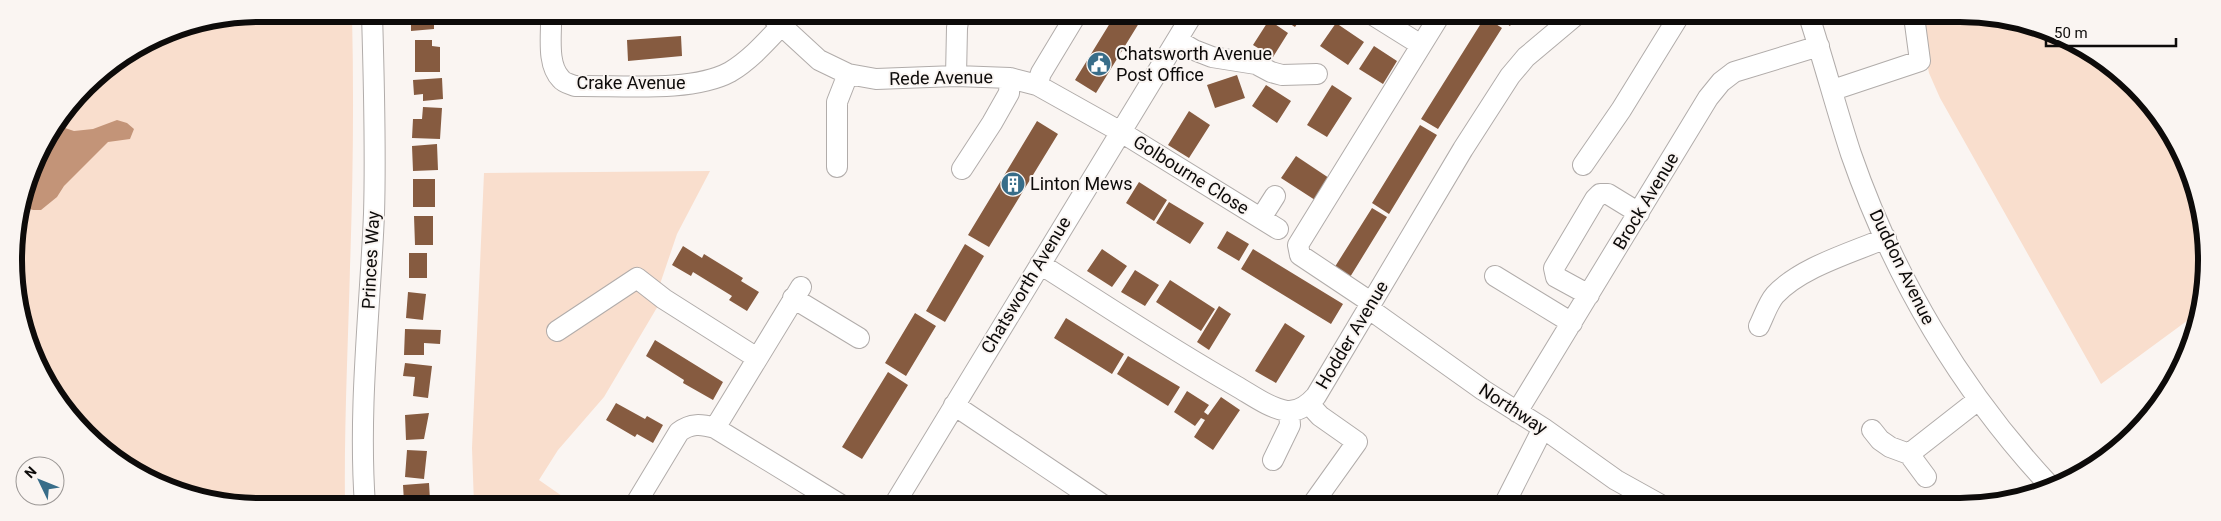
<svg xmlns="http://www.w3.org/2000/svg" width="2221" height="521" font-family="Roboto,sans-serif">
<rect width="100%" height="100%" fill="#faf5f2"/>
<!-- green -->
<path fill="#f9decd" d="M261 14H352C354 98 353 183 350 267 348 347 344 426 345 505H228L137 474 65 411 22 325 14 244 39 151 98 75 166 32Z
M1917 16H1993L2084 47 2156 111 2199 197 2205 293 2199 312 2101 384 1940 98 1929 73Z
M710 171 677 234 659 287 665 294 604 397 558 450 539 480 575 505H474L472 448 484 173Z"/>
<!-- water -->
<path fill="#c39478" d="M117 120 127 123 134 129 130 139 108 142 64 186 57 197 41 210H33L24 207 39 151 59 126 74 131 93 129Z"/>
<!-- building -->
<path fill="#865b40" d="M411 14H434V29L411 31Z
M1115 15H1144L1096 93 1075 80Z
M1276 15H1303L1295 27Z
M1494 15H1517L1510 26Z
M1485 17 1502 28 1438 129 1421 119Z
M1269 20 1288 33 1273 57 1253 45Z
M1336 23 1364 42 1348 65 1320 46Z
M681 36 682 56 628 61 627 40Z
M415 40H432V46L440 47V72H415Z
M1374 46 1397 61 1383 84 1359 69Z
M1237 75 1245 98 1215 108 1207 85Z
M442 78 443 99 423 101V94L414 95 413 80Z
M1266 85 1291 101 1277 123 1252 106Z
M1332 85 1352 98 1327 137 1307 125Z
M423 107 442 108 440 139 412 138 413 119H422Z
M1189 111 1210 125 1189 158 1168 145Z
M1037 121 1058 134 989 247 968 235Z
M1420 125 1437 135 1389 214 1372 203Z
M437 144 438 170 413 171 412 146Z
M1296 156 1329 178 1315 200 1281 178Z
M413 179H435V207H413Z
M1139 182 1167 200 1154 221 1126 203Z
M1169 202 1204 223 1190 244 1156 223Z
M1372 208 1387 217 1347 282 1331 273Z
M414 216H433V245H415Z
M1227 231 1249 244 1239 261 1217 248Z
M965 244 984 256 945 322 926 311Z
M683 246 702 258 704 254 743 278 741 281 759 292 747 311 729 300 732 296 693 272 691 276 672 265Z
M1102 249 1127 266 1112 287 1087 271Z
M1253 249 1343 304 1331 324 1241 269Z
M409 253H427V278H409Z
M1135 270 1159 285 1145 306 1121 292Z
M1170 280 1215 309 1201 331 1156 302Z
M408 292 426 294 423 320 406 318Z
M1219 306 1231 314 1209 350 1197 342Z
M915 313 936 326 906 376 885 363Z
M1066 318 1124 354 1112 374 1054 338Z
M1285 323 1305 336 1276 383 1255 371Z
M405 329 441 330 440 344 424 343V355H404Z
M655 340 723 382 713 400 683 383 684 380 646 356Z
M1128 356 1180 387 1168 406 1117 374Z
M405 363 432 366 428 398 413 396 415 377 403 376Z
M888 372 908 385 862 459 842 447Z
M1187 391 1209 405 1204 412 1208 415 1221 397 1240 410 1213 450 1194 437 1205 420 1201 418 1195 426 1174 412Z
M616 403 645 419 647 416 663 425 653 443 637 434 635 437 606 420Z
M429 413 424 439 406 440 405 415Z
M407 450 427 451 424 479 405 477Z
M429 483 430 500 404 502 403 485Z
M802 500 810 505H799Z"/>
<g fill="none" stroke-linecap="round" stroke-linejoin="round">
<defs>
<path id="minor" d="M551 14C552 33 546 64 561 79 564 83 570 84 575 86 619 85 691 93 730 72 750 60 765 43 781 26
M769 14 819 60 848 74 876 79 956 76 1010 78 1037 85 1121 132 1278 229
M1373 15 1421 45
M1809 16C1824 62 1836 108 1851 154 1894 278 1962 392 2051 487
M1177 40 1194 50 1212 57 1256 64 1271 72 1282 75 1317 74
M956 76 957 28 959 15
M1037 85 1041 73 1076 15
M1833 90 1920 61 1914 16
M1583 165 1621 110 1679 16
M837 167V102L848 74
M962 169 992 123 1009 93 1010 78
M1261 218 1275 196
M1040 264C1105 305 1169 348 1236 386 1252 395 1269 408 1287 411 1299 412 1308 405 1316 396L1463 149 1510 76 1526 57 1576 15
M1495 276 1572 323
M1589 295 1556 277 1554 268 1595 199 1600 194H1608L1639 213
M793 298 859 338
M1372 303 1300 255 1298 245 1440 15
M1368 308 1483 390 1543 428 1616 480 1661 505
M1759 326C1764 316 1768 303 1775 295 1801 267 1851 253 1886 238
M557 331 637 278 664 299 757 358
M1309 404 1320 416 1357 442 1312 505
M954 405 1103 505
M1517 412 1708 98 1721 82 1734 72 1819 46
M715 428 801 287
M1872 430 1880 440 1890 447 1909 454 1926 477
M1909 454 1978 400
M1273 460 1290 425 1289 411
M365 505C358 408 370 311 374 214 376 147 374 81 372 14
M635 505 679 432C691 423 701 424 715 428L841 505
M894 505 1192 15
M1504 505 1543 428"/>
</defs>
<!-- minor casing -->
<use href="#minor" stroke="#b1acaa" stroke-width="22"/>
<!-- minor -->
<use href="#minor" stroke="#fff" stroke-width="20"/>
</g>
<!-- icons -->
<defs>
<symbol id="civic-disc" viewBox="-11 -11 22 22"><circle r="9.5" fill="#386d89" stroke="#faf5f2"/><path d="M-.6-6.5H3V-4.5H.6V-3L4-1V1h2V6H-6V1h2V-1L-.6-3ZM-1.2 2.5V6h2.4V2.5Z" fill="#fff"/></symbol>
<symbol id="building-disc" viewBox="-11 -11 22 22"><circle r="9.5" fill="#386d89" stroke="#faf5f2"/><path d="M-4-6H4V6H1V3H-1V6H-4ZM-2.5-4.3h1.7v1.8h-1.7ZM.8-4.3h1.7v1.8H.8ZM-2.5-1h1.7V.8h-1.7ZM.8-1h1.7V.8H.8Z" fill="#fff"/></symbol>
</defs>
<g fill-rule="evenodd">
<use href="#civic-disc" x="1085" y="50" width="28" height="28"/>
<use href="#building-disc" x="999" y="170" width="28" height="28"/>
</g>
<g text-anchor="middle" stroke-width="4" stroke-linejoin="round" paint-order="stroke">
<!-- poi labels -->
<g font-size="18" fill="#0d0b0a" stroke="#faf5f2" text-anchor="start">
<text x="1116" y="60">Chatsworth Avenue<tspan x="1116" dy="21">Post Office</tspan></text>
<text x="1030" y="190">Linton Mews</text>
</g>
<!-- street labels -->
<g font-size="18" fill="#0d0b0a" stroke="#faf5f2">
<text transform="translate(941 78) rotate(-1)" y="6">Rede Avenue</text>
<text x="631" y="89">Crake Avenue</text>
<text transform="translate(1191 175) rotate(32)" y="6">Golbourne Close</text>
<text transform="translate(1646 201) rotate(-59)" y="6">Brock Avenue</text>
<text transform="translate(371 260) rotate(-87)" y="6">Princes Way</text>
<text transform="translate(1902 267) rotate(64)" y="6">Duddon Avenue</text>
<text transform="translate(1026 285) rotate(-59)" y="6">Chatsworth Avenue</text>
<text transform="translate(1352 335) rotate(-59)" y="6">Hodder Avenue</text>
<text transform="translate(1513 409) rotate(33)" y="6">Northway</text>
</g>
</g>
<!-- crop -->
<path d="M0 0H2221V521H0ZM260 22H1960A238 238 0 0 1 2198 260V260A238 238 0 0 1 1960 498H260A238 238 0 0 1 22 260V260A238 238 0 0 1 260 22Z" fill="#faf5f2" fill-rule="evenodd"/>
<path fill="none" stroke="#0d0b0a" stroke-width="6" d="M260 22H1960A238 238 0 0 1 2198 260V260A238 238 0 0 1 1960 498H260A238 238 0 0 1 22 260V260A238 238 0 0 1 260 22Z"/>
<!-- north arrow -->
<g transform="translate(40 481) rotate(313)"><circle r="24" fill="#faf5f2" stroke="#9b9795"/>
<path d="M0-4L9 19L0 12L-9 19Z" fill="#386d89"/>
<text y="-8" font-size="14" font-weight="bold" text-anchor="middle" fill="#0d0b0a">N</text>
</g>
<!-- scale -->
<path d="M2046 38v8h130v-8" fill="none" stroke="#0d0b0a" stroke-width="2.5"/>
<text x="2054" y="38" font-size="15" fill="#0d0b0a" stroke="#faf5f2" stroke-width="4" paint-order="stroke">50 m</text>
</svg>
